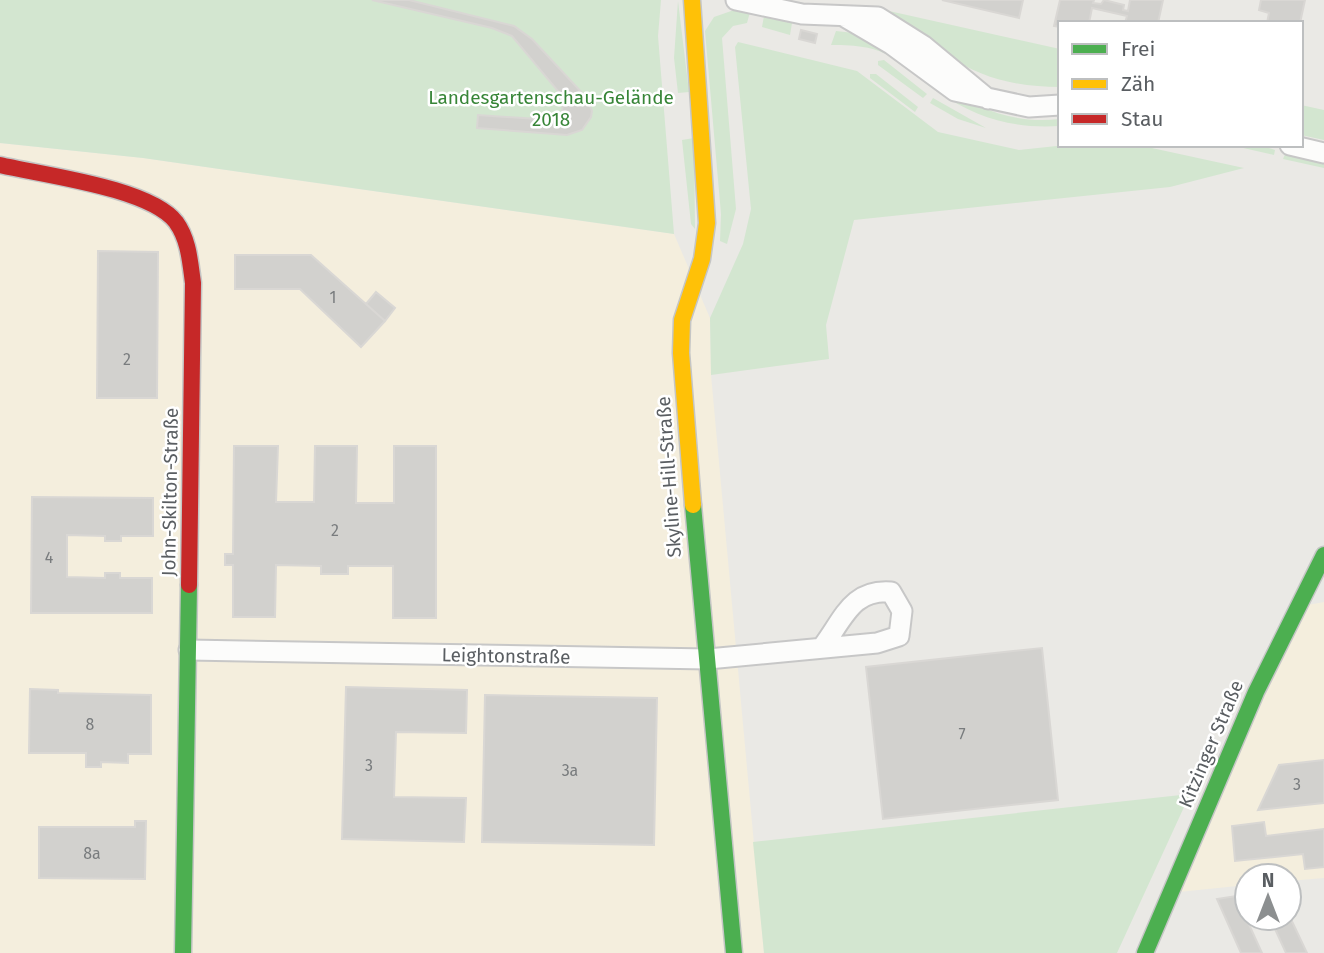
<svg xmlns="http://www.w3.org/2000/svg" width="1324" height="953" font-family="'Fira Sans',sans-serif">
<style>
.commercial{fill:#f4eedd}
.green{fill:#d3e6d0}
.building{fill:#d2d1ce;stroke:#d9d7d4;stroke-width:2}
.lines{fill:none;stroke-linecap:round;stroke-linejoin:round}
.street-casing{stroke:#c7c7c7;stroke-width:23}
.fast-casing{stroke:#c5c6c5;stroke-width:19}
.slow-casing{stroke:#c5c6c5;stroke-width:19}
.jam-casing{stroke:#c5c6c5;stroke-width:19}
.street{stroke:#fcfcfb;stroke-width:19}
.fast{stroke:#4caf50;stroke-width:16}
.slow{stroke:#ffc107;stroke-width:16}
.jam{stroke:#c62828;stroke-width:16}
.labels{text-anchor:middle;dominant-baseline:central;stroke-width:5;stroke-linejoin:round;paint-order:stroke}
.number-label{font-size:16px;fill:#797c7e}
.park-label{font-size:19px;fill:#378537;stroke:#fff}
.street-label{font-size:19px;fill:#5a5e62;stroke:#fff}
</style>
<rect width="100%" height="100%" fill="#eae9e5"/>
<path class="commercial" d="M0 143 143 158 674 234 710 318 711 375 764 953H0Z
M1324 602V878L1289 881V876H1247V885L1169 893 1297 607Z"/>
<path class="green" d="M0 0H661L658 36 674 234 143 158 0 143Z
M678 1 689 92 678 93 674 58Z
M737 9 750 12 747 23 733 26 722 38 736 209 727 244 720 241 721 214 705 31 714 17Z
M880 9 1060 49V87C1019 87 980 79 947 54 926 38 906 18 880 9Z
M764 16 792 23 790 35 762 27Z
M836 31 863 34 936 83 932 88C890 56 887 45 831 45Z
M738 42 857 71 938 132 1019 150 1066 145H1138L1244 168 1170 187 854 220 826 325 829 359 711 375 710 318 743 244 751 209 735 47Z
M884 60 927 94 923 98 878 65V61Z
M870 74H876L918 107 915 112 870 78Z
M943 86C981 110 1014 124 1060 119V126C1013 129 977 118 938 92Z
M933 98 986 128 958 119 930 103Z
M1301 105 1324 110V140L1301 135Z
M694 138 695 229 691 224 682 140Z
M1230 145H1260L1275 150 1274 155Z
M1286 152 1324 161V168L1283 159Z
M1190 794 1117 953H764L753 842Z"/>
<path class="building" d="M372 0H409L514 26 532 39 586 97 592 111 591 117 582 130 567 135 477 128 478 115 553 120 562 114 563 97 512 36 492 28Z
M942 0H1023L1019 18Z
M1060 0H1094L1093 3 1101 4 1104 0 1124 5 1123 10 1128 11 1130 0H1163L1158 23H1125L1127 16 1092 8 1089 23H1060V27L1054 26Z
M1261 0H1305L1300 23H1267L1269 13 1259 10Z
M801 30 817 34 815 43 799 39Z
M98 251 158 252 157 398H97Z
M235 255H311L385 321 361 347 300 289H235Z
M376 292 395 308 385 321 366 304Z
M234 446H278L276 502H314L315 446H357L356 503H394V446H436V618H393V566H348V574H321V566L276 565 275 617H233V565H225V554H233Z
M32 497 153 498V536H121V541H105V536L67 535V577L105 578V573H120V578H152V613H31Z
M1042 648 1058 800 883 819 866 667Z
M346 687 467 690 466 733 396 732 394 797 466 798 464 842 342 839Z
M30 689 58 690V693L151 695V754H128V763L101 762V767H86V753H29Z
M485 695 657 698 654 845 482 842Z
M1324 760V803L1258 810 1279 765Z
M135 821H146L145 879 39 878V827H135Z
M1264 822 1266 836 1324 829V867L1305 869 1303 854 1235 861 1232 826Z
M1236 896 1262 953H1241L1217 899Z
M1289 915 1307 953H1286L1270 918H1289Z"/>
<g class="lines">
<g class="street-casing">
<path id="street" d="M736 0 802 14 878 17 924 46 988 99
M845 17 891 44 955 91 1029 107 1060 105
M1290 145 1324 153
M189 650 708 659 877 643 899 636 902 611 891 592C852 589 844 618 823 646"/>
</g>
<g class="fast-casing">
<path id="fast" d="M693 505 734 953
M183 953 189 585
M1145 953 1256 692 1324 555"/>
</g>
<g class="slow-casing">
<path id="slow" d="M692 0 707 223 702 259 682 320 681 353 693 505"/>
</g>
<g class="jam-casing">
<path id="jam" d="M0 165C43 175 150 188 176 222 189 240 190 262 193 283L189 585"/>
</g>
<use href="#street" class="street"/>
<use href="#fast" class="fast"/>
<use href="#slow" class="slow"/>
<use href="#jam" class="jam"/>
</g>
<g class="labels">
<g class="number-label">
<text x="333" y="297">1</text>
<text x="127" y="359">2</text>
<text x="335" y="530">2</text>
<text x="49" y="557">4</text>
<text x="90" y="724">8</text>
<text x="962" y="734">7</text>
<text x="369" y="765">3</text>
<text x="570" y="770">3a</text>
<text x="1297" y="784">3</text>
<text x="92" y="853">8a</text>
</g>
<g class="park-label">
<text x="551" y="97">Landesgartenschau-Gelände<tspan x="551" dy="22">2018</tspan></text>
</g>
<g class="street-label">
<text transform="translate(669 477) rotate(-94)">Skyline-Hill-Straße</text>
<text transform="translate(170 492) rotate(-89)">John-Skilton-Straße</text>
<text transform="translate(506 656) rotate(1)">Leightonstraße</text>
<text transform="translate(1211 744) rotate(-67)">Kitzinger Straße</text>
</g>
</g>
<rect x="1058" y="21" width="245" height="126" fill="#ffffff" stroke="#bdbfc0" stroke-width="2"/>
<rect x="1072" y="44" width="35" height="10" fill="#4caf50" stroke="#bdbfc0" stroke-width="2"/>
<text x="1121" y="56" font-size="21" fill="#5a5e62">Frei</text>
<rect x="1072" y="79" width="35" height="10" fill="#ffc107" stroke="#bdbfc0" stroke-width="2"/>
<text x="1121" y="91" font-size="21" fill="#5a5e62">Zäh</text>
<rect x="1072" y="114" width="35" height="10" fill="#c62828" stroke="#bdbfc0" stroke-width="2"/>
<text x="1121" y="126" font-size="21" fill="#5a5e62">Stau</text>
<g transform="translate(1268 897)"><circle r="33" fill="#ffffff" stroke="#bdbfc0" stroke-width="2"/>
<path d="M0-5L12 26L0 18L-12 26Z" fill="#8c8f90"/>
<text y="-10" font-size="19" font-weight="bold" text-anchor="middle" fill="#5a5e62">N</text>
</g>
</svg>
